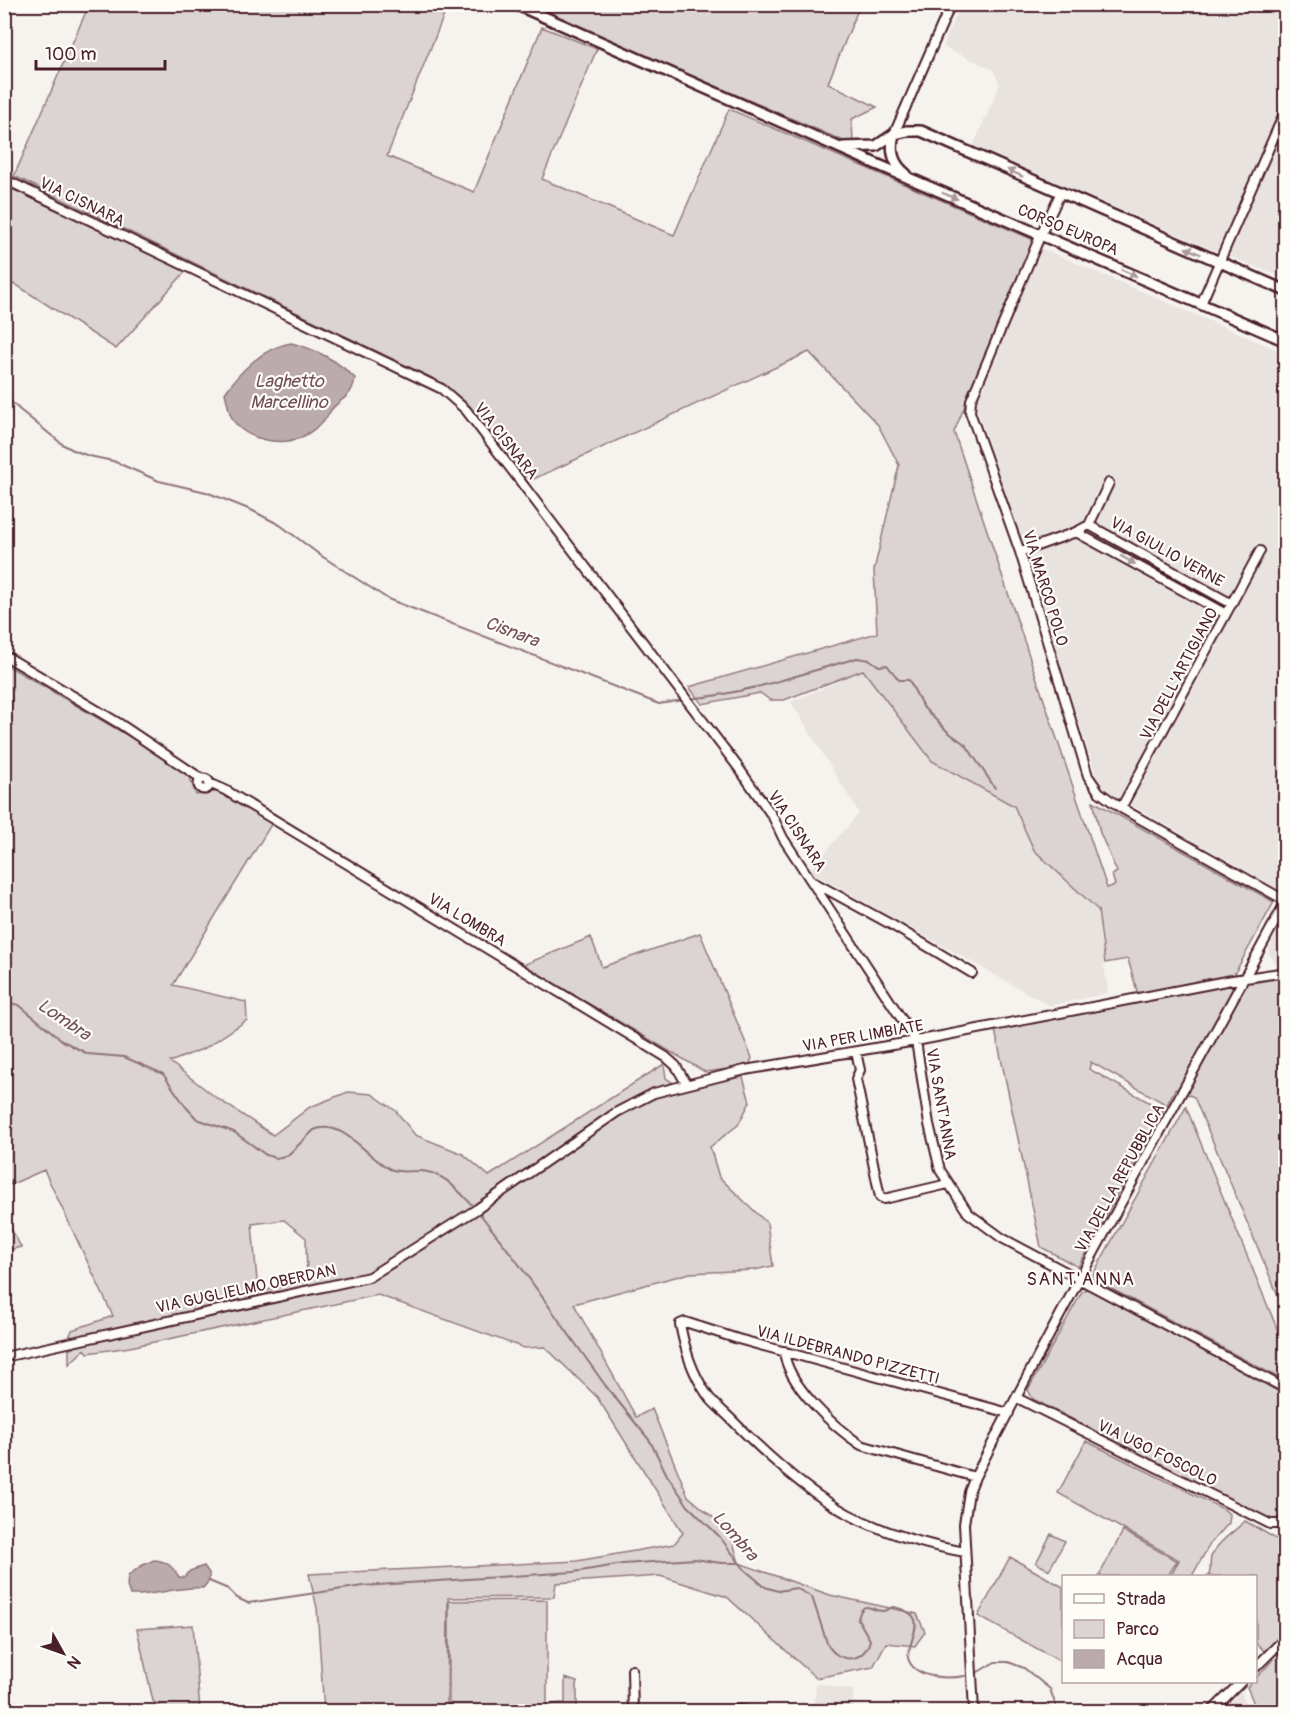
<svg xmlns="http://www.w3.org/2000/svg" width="1290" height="1716" font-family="Pangolin,sans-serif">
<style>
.built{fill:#e9e3e0}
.green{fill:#dcd4d2;stroke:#937a7e;stroke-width:1.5;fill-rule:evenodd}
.water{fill:#bbabac;stroke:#8e7378;stroke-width:1.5}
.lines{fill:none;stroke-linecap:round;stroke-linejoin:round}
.stream{stroke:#8e7378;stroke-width:2}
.minor-casing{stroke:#4a1f2b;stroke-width:12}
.tertiary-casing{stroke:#4a1f2b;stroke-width:14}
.minor{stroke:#fdfcf7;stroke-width:8}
.tertiary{stroke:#fdfcf7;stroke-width:9}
.oneway{fill:#ac999b}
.labels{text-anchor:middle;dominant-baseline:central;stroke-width:4.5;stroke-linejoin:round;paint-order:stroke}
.street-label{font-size:16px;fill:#4a1f2b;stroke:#fdfcf7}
.water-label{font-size:18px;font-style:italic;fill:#725058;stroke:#fdfcf7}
.neighbourhood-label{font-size:18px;letter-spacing:1.5px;fill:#4a1f2b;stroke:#fdfcf7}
</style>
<rect width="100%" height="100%" fill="#f6f3ef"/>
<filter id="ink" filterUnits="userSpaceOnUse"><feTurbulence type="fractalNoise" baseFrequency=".0167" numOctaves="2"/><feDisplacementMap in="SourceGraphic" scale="12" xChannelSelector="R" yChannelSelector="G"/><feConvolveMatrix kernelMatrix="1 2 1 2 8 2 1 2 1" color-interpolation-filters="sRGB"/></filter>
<g filter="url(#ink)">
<path class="built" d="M960 5H1285V278L1213 250 973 146 1000 84 992 69 943 47Z
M1041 248 1285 353V893L1100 787 976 405Z
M863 670 932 761 1014 806 1035 850 1097 910 1108 993 1050 1006 809 871 859 813 791 702Z
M1285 895V962L1276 964 1268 953Z
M816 1683 853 1690 854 1711H814Z
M1241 1692 1249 1711H1222Z"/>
<path class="green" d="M89 5H448L387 156 474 192 542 27 597 49 542 179 674 235 729 109 1034 240 954 432 1107 888 1115 885 1112 875 1117 872 1100 833 1093 801 1274 902 1235 973 1252 983 1285 977V1312L1194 1097 1175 1089 1167 1105 1091 1062 1089 1069 1163 1110 1078 1267 1041 1247 995 1030 1139 998 1128 959 1105 963 1098 910 1034 850 1014 806 932 761 863 670 784 700H770L760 693 702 704 689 687 877 633 874 570 899 465 878 425 809 352 527 482 469 405 440 382 14 176Z
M527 5H860L828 83 877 107 852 119 853 145Z
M4 185 186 271 116 349 15 284 5 286Z
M5 664 187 770 196 795 221 791 272 823 173 985 246 1002 247 1020 205 1048 170 1062 218 1099 273 1135 310 1107 348 1092 372 1094 396 1111 415 1135 463 1154 489 1176 664 1064 666 1078 681 1088 743 1077 750 1102 738 1125 710 1147 719 1177 767 1223 773 1266 754 1270 690 1273 574 1304 636 1417 652 1409 688 1496 730 1532 739 1563 830 1595 917 1614 925 1632 915 1646 886 1643 873 1667 816 1678 727 1597 660 1576 556 1583 554 1597 448 1598 447 1711H324L317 1608 309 1574 577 1561 674 1544 683 1533 597 1397 545 1347 524 1348 378 1295 130 1347 88 1353 85 1349 69 1364V1338L72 1330 113 1316 44 1170 5 1187ZM284 1220 306 1238 307 1281 258 1292 252 1224Z
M700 933 752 1058 749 1066 705 1072 523 965 591 937 602 967Z
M1186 1107 1285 1348V1381L1091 1278Z
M5 1217 21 1247 5 1251Z
M1089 1289 1285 1395V1514L1278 1521 1270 1520 1033 1399 1028 1390 1083 1290Z
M1086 1441 1225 1510 1230 1515 1229 1523 1210 1544 1192 1576H1171L1179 1560 1058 1493Z
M1245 1521 1285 1544V1711H1257L1247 1687 1252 1682H1256V1678L1273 1660 1256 1643V1576H1208C1212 1571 1209 1565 1211 1557 1216 1543 1235 1531 1245 1521Z
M1123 1531 1177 1561 1168 1576H1099Z
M1051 1534 1065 1541 1049 1570 1036 1563Z
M1010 1557 1063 1587V1663L978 1616Z
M547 1600V1711H449V1601Z
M193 1625 200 1711H165L153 1701 137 1629Z
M565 1678 577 1682V1711H551V1704L565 1703Z"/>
<path class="water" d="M291 343C314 348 338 361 355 378 352 398 342 397 331 410 329 413 328 416 326 418 321 424 311 432 304 436 282 448 242 440 231 416 228 409 227 400 225 393 240 371 264 347 291 343Z
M154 1560C167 1561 172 1566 179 1577H184L190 1571 204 1566 209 1573V1581L203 1588C178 1586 155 1596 130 1595L127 1586 128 1576 141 1566Z"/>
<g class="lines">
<path class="stream" d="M4 395 20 410 62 444 73 450 89 456 113 461 159 481 206 492 251 510 280 525 320 555 388 599 659 704 683 700
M688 699C746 694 801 674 857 658L870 660 879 666 887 665 899 680H909L923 707 948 732 966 745 995 788
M4 1002 19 1005 63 1041 82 1051 88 1054 124 1057 163 1074 186 1107 197 1119 234 1132 266 1155 277 1158 288 1155 314 1130C343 1118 366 1157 390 1169 399 1173 407 1171 417 1171 441 1170 456 1188 471 1204
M480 1214 518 1263 605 1385 650 1441 667 1475 688 1506 719 1536 745 1570 765 1587 778 1591 796 1588 812 1597 827 1643C836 1663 864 1665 870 1640L858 1619C863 1597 872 1612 883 1611 886 1611 892 1607 893 1607 932 1615 909 1635 908 1658 914 1679 947 1679 965 1676
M209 1581 228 1589 237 1598 248 1603 363 1586 574 1572 623 1564 695 1559 721 1563H738
M978 1672 995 1662H1008L1024 1668 1050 1689 1058 1712"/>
<g class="minor-casing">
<path id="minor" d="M894 134 951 4
M4 179 442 389 466 410 738 767 773 817 783 838 916 1041 929 1124 940 1170 968 1213 1002 1238 1286 1389
M1060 194 1041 234 971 400 970 412 1020 552 1088 776 1099 792 1121 808 1286 901
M1201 304 1286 109
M1089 525 1232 604
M1076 532 1226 614
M1020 552 1076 532 1089 525 1109 483
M4 655 120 724 202 779
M198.5 784a5.5 5.5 0 1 1 11 0a5.5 5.5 0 1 1-11 0Z
M209 783 225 790 666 1057 676 1066 686 1083
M1121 808 1260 551
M815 883 892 925 972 973
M856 1052 860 1070 856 1079 880 1197 884 1199 948 1184
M784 1351C787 1385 834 1427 861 1445L975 1477
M4 1357 369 1277 477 1209 617 1112 654 1093 745 1070 916 1041 1226 981 1286 972
M1017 1398 1270 1524H1279L1286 1519
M965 1552C930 1546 893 1535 860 1520 814 1499 766 1455 731 1419 723 1411 714 1404 708 1396 692 1373 685 1350 680 1324L685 1322 738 1339 1009 1413
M1256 1667 1286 1637
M632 1670 633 1712
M678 1711 742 1710 752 1712
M974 1712 964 1524 969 1492 975 1477C1074 1283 1183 1093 1286 901
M1211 1712 1241 1682"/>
</g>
<g class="tertiary-casing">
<path id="tertiary" d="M515 4 874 163 1286 341
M894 134C890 150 892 163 906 174
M843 147 876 146 894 134 907 131H921L1286 291"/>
</g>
<use href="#minor" class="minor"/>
<use href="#tertiary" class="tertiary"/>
</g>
<defs><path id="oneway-solid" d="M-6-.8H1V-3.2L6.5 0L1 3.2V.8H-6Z" transform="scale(1.5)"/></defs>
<g class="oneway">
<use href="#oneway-solid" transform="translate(1015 173) rotate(-155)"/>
<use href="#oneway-solid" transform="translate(950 196) rotate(23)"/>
<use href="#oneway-solid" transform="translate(1193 251) rotate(-157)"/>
<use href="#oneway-solid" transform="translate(1129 273) rotate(24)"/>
<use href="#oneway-solid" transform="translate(1128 560) rotate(29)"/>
</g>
</g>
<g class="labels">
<g class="street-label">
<text transform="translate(82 202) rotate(26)">VIA CISNARA</text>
<text transform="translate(1068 230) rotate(23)">CORSO EUROPA</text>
<text transform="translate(506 441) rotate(52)">VIA CISNARA</text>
<text transform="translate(1167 552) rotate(29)">VIA GIULIO VERNE</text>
<text transform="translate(1045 588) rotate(73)">VIA MARCO POLO</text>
<text transform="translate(1179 674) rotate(-62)">VIA DELL'ARTIGIANO</text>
<text transform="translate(797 831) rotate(57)">VIA CISNARA</text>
<text transform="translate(467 920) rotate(31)">VIA LOMBRA</text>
<text transform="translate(863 1036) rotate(-10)">VIA PER LIMBIATE</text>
<text transform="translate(941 1104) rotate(80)">VIA SANT'ANNA</text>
<text transform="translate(1120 1178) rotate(-61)">VIA DELLA REPUBBLICA</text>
<text transform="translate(246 1289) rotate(-12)">VIA GUGLIELMO OBERDAN</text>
<text transform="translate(848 1355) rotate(15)">VIA ILDEBRANDO PIZZETTI</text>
<text transform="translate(1157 1453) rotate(26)">VIA UGO FOSCOLO</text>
</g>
<g class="water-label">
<text x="289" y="381">Laghetto<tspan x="289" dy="21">Marcellino</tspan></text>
<text transform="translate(512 632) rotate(21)">Cisnara</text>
<text transform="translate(64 1020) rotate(34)">Lombra</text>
<text transform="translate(735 1536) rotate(49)">Lombra</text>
</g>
<g class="neighbourhood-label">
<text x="1081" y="1279">SANT'ANNA</text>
</g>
</g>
<rect width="1290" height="1716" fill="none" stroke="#fdfcf7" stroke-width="24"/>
<rect x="12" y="12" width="1266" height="1692" fill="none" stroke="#4a1f2b" stroke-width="2" filter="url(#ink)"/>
<rect x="1062" y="1575" width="195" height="108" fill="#fdfcf7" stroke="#b5a4a5" stroke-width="1.5"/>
<rect x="1074" y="1594" width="30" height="9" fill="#fdfcf7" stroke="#b5a4a5" stroke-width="1.5"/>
<text x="1116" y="1605" font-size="18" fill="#4a1f2b">Strada</text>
<rect x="1074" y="1620" width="30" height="18" fill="#dcd4d2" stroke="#b5a4a5" stroke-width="1.5"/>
<text x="1116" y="1635" font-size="18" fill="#4a1f2b">Parco</text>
<rect x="1074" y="1650" width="30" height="18" fill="#bbabac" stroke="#b5a4a5" stroke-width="1.5"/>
<text x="1116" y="1665" font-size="18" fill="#4a1f2b">Acqua</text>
<g transform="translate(63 1653) rotate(130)" stroke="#fdfcf7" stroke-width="4.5" paint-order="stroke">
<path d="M0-4.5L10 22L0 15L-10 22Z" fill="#4a1f2b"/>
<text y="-9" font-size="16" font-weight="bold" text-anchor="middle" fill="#4a1f2b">N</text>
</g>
<path d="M36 60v9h129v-9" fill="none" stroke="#4a1f2b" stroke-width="3"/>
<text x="45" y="60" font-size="18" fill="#4a1f2b" stroke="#fdfcf7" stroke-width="4.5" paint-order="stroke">100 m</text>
</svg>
